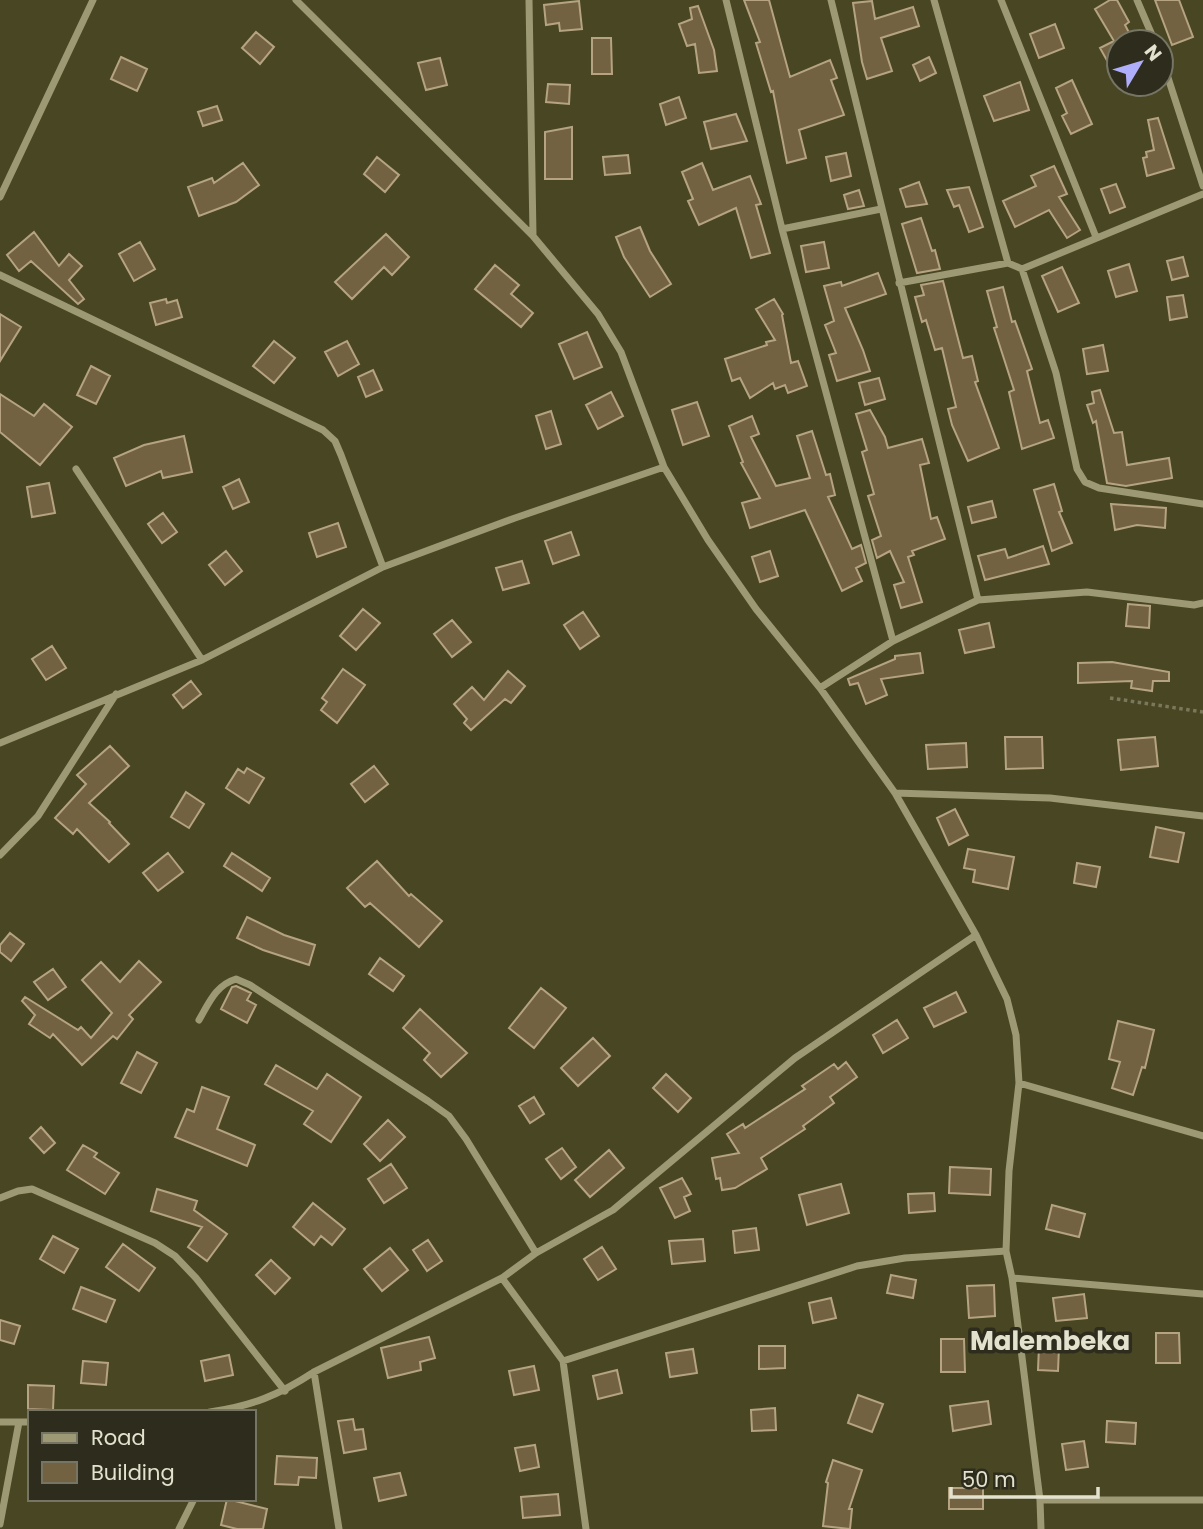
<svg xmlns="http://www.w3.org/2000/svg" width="1203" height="1529" font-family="Poppins,sans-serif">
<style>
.building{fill:#726241;stroke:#b5a381;stroke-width:2}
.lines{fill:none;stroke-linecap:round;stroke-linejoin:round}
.path{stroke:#7a785a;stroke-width:3.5;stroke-dasharray:3.5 3.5;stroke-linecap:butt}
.minor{stroke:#9c9974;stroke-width:7}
.labels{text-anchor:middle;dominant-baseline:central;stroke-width:7;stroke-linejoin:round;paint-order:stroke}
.district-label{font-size:26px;font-weight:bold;fill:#e3e2ce;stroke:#2d2c1d}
</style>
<rect width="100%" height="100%" fill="#494624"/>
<path class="building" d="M744 0H769L790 77 830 60 837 78 831 80 844 115 799 130 806 158 787 163 773 91 771 92 756 43 760 42Z
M1110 0H1117L1129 22 1125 25 1134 42H1119V82L1100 48 1114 41 1095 9Z
M1155 0H1179L1193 37 1172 45Z
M579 1 582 29 560 31 559 23 546 25 544 5Z
M872 1 875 19 913 7 919 26 881 38 892 71 867 79 862 62 853 3Z
M698 6 714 50 717 71 699 73 695 44 687 46 679 24 692 19 690 8Z
M1055 24 1064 48 1039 58 1030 34Z
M256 32 274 47 260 64 242 48Z
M592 38H611L612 74H592Z
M121 57 147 69 137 91 111 79Z
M929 57 936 73 920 81 913 65Z
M440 58 447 85 426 90 418 63Z
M1072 80 1092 124 1071 134 1062 116 1067 113 1056 88Z
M1020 82 1029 110 994 121 984 96Z
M548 84 570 85 569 104 546 102Z
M679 97 686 118 666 125 660 104Z
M217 106 222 120 203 126 198 112Z
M736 114 747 141 711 149 704 122Z
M1158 118 1174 168 1147 176 1143 158 1147 157 1146 152 1154 150 1148 120Z
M572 127V179H545V132Z
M846 153 851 176 831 181 826 157Z
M628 155 630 173 605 175 603 157Z
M377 157 399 175 385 192 364 174Z
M243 163 259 185 236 202 199 216 188 187 212 178 214 183Z
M702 163 713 190 750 176 761 204 756 205 770 253 751 258 736 208 699 225 688 201 693 199 682 172Z
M1054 166 1067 194 1059 197 1080 230 1067 238 1049 210 1015 227 1003 201 1036 186 1031 176Z
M919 182 927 204 906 207 900 189Z
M1116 184 1125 207 1110 213 1101 189Z
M969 187 983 227 969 232 959 205 954 207 947 190Z
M859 190 864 206 848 209 844 195Z
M921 218 932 251 935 250 940 269 917 273 902 224Z
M640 227 650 251 671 284 650 297 624 257 616 237Z
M34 232 59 266 69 254 82 266 69 280 84 299 78 304 31 261 19 271 7 255Z
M386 234 409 257 392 275 384 267 352 299 335 282Z
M140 242 155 269 134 281 119 254Z
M824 242 829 268 806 272 801 246Z
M1183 257 1188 276 1172 280 1167 261Z
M1129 264 1137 291 1116 297 1108 271Z
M495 265 519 285 511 294 533 313 521 327 475 289Z
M1062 267 1079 303 1058 312 1042 276Z
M878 273 886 294 845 308 863 350 870 371 837 381 829 355 836 353 825 325 834 321 824 286 841 282 842 286Z
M943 281 963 358 972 356 978 381 975 382 999 448 968 461 952 425 948 409 956 407 942 348 935 350 926 320 922 322 915 297 924 295 921 285Z
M1003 287 1012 322 1015 321 1032 369 1027 371 1040 423 1048 420 1054 438 1022 449 1009 392 1014 390 994 328 997 327 987 291Z
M1183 295 1187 317 1170 320 1167 297Z
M166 299 167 303 177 300 182 317 156 325 150 303Z
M774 299 783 314 782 315 791 363 798 361 807 386 788 393 785 385 775 389 773 383 750 398 740 378 732 381 725 359 767 345 766 342 775 340 756 309Z
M0 314 21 327 0 361Z
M587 332 602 367 574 379 559 344Z
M274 341 295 358 274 383 253 366Z
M347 341 359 364 338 376 325 352Z
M1103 345 1108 371 1087 374 1083 349Z
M91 366 110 376 96 404 77 395Z
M373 370 382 390 366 397 358 377Z
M879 378 885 399 865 405 859 383Z
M1100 390 1114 433 1122 432 1127 465 1169 458 1172 478 1126 486 1107 483 1096 421 1093 423 1087 405 1094 403 1092 392Z
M611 392 623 416 598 429 586 405Z
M0 394 34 416 44 404 72 427 40 465 0 432Z
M697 402 709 436 683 445 672 410Z
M870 410 885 437 888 448 922 439 929 463 920 465 931 519 937 517 945 539 912 551 914 555 908 557 922 602 901 608 894 585 904 582 890 551 877 558 872 540 881 536 868 496 874 494 862 452 867 450 856 414Z
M551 411 561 444 546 449 536 416Z
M752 416 759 434 751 437 776 486 810 478 797 436 812 431 826 475 830 474 835 495 828 497 852 549 861 545 866 563 856 568 862 581 842 591 805 510 750 528 742 503 760 498 741 463 743 462 729 426Z
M184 436 192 472 163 478 161 471 126 486 114 458 144 445Z
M239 479 249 502 233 509 223 487Z
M49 483 55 513 32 517 27 487Z
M1054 484 1062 511 1059 512 1072 543 1052 551 1034 490Z
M992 501 996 517 972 523 968 507Z
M1111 504 1166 508 1165 528 1137 525 1115 530Z
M163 513 177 532 162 543 148 524Z
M338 523 346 547 317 557 309 533Z
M571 532 579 555 553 564 545 541Z
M1043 546 1049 564 985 580 978 556 1005 549 1008 558Z
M226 551 242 571 225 585 209 565Z
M770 551 778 576 760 582 752 557Z
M522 561 529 583 503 590 496 568Z
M1128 604 1150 606 1149 628 1126 626Z
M363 609 380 623 356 650 340 636Z
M583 612 599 636 580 649 564 625Z
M452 620 471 642 452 657 434 634Z
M989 623 994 647 965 653 959 630Z
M52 646 66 668 46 680 32 659Z
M920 653 923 673 881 679 887 695 866 704 858 683 850 685 848 679 895 659V656Z
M1112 662 1169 672V681H1153L1152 691 1131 688 1132 681 1078 683V663Z
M343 669 365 685 337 723 321 710 327 702 322 698Z
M508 671 525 686 511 703 505 699 471 730 464 723 467 719 454 704 472 687 484 700Z
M191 681 201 694 183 708 173 695Z
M1005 737H1042L1043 768 1006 769Z
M1155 737 1158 766 1121 770 1118 740Z
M966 743 967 767 928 769 926 745Z
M110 746 129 766 89 803 110 822 109 823 129 844 109 862 77 829 73 834 55 818 86 784 77 775Z
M374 766 388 784 365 802 351 784Z
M247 768 264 778 249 803 226 788 238 769 244 773Z
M186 792 204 804 189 828 171 817Z
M955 809 968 835 949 845 937 818Z
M1156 827 1184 833 1178 862 1150 857Z
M968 849 1014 857 1008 889 973 882 975 870 964 868Z
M168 853 183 872 158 891 143 873Z
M232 853 270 878 262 891 224 866Z
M377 861 409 896 411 894 442 921 419 947 370 903 365 907 347 888Z
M1077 863 1100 867 1096 887 1074 883Z
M247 917 284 935 315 945 309 965 263 950 237 938Z
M10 933 24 944 11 961 0 952V945Z
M380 958 404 976 393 991 369 974Z
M139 961 161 982 129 1015 133 1019 117 1039 113 1036 82 1065 53 1034 50 1038 29 1024 35 1015 22 1001 25 997 78 1030 81 1027 91 1038 112 1013 82 980 101 962 120 982Z
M53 969 66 987 48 1000 34 982Z
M236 986 251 993 247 1000 256 1005 247 1023 221 1009 232 987Z
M541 988 566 1008 534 1048 509 1028Z
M956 992 966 1012 934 1027 924 1008Z
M420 1009 467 1053 441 1077 424 1060 430 1053 403 1028Z
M897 1020 908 1038 883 1053 873 1035Z
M1118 1021 1154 1030 1145 1068 1142 1067 1133 1095 1112 1088 1120 1062 1109 1059Z
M593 1038 610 1056 578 1086 561 1068Z
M137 1052 157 1063 141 1093 121 1083Z
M846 1062 857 1077 830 1097 834 1103 803 1126 805 1129 761 1158 767 1169 735 1188 722 1190 720 1178 716 1179 712 1158 739 1153 727 1134 743 1124 745 1128 805 1089 802 1086 834 1064 838 1069Z
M276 1065 317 1089 327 1074 361 1097 331 1142 304 1124 313 1111 265 1084Z
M666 1074 691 1098 678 1112 653 1088Z
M202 1087 229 1097 217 1129 255 1145 247 1166 175 1137 187 1109 194 1112Z
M534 1097 544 1114 530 1123 519 1106Z
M388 1120 405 1137 380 1161 364 1144Z
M41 1127 55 1143 44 1153 30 1138Z
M83 1145 97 1153 94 1157 119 1173 105 1194 67 1170Z
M562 1148 576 1167 561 1179 546 1159Z
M609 1150 624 1168 590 1197 575 1180Z
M391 1164 407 1188 384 1203 368 1179Z
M950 1167 991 1169 990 1195 949 1193Z
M682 1178 691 1194 684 1197 690 1211 675 1218 660 1188Z
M841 1184 849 1213 807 1225 799 1195Z
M157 1189 197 1201 194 1210 227 1234 207 1261 188 1247 202 1227 151 1211Z
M934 1193 935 1211 909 1213 908 1194Z
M313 1203 345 1229 332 1245 321 1236 314 1245 293 1227Z
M1052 1205 1085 1214 1079 1237 1046 1229Z
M756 1228 759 1250 735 1253 733 1231Z
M53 1236 78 1249 64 1273 40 1259Z
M703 1239 705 1261 672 1264 669 1241Z
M428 1240 442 1261 427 1271 413 1250Z
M123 1244 155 1268 139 1291 106 1267Z
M602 1247 616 1269 598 1280 584 1259Z
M390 1248 408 1270 382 1291 364 1269Z
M271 1260 290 1278 275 1294 256 1275Z
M891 1275 916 1280 913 1298 887 1293Z
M994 1285 995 1316 969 1318 967 1286Z
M81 1287 115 1300 106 1322 73 1309Z
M1084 1294 1087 1318 1056 1321 1053 1298Z
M831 1298 836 1318 813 1323 809 1303Z
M0 1320 20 1326 14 1344 0 1340Z
M1156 1333H1179L1180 1363H1156Z
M429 1337 435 1358 420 1362 421 1370 388 1378 381 1348Z
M941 1339H964L965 1372H941Z
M759 1346H785V1368L759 1369Z
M1039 1346 1059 1347 1058 1371 1038 1370Z
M693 1349 697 1373 670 1377 666 1353Z
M229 1355 233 1375 205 1381 201 1361Z
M83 1361 108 1363 106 1385 81 1383Z
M534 1366 539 1390 514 1395 509 1371Z
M617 1370 622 1393 598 1399 593 1376Z
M28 1385 54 1386 53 1410 28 1409Z
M858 1395 883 1404 872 1432 848 1423Z
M988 1401 991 1424 953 1431 950 1406Z
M775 1408 776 1430 752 1431 751 1410Z
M353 1419 355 1430 363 1429 366 1449 344 1453 338 1421Z
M1107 1421 1136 1423 1135 1444 1106 1442Z
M1084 1441 1088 1467 1066 1470 1062 1444Z
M535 1445 539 1467 520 1471 515 1448Z
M277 1456 317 1458 316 1478 299 1477 298 1485 275 1484Z
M833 1460 862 1470 849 1509H852L850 1529 823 1526 828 1483 826 1482Z
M400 1473 406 1495 379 1501 374 1478Z
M949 1488H983V1509H949Z
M558 1494 560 1515 523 1518 521 1497Z
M227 1499 267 1509 263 1529H237L221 1525Z"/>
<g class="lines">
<path class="path" d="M1110 698 1203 712"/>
<path class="minor" d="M296 0 533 236 598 314 621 352 664 467 708 540 756 609 820 688 895 793 976 935 1007 999 1016 1035 1019 1083 1009 1171 1006 1251 1012 1278 1040 1500 1041 1529
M529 0 533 235
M726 0 782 229 893 641
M831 0 978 600
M934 0 1008 263
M1001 0 1096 237
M1137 0 1155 42
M1161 56 1203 186
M0 197 93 0
M782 229 881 209
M1022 269 1056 373 1077 469 1085 482 1099 488 1203 504
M0 275 323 430 335 441 341 455 383 567
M899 283 1008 263 1022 269 1203 194
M76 469 202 660
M820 688 893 641 978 600 1087 592 1194 605 1203 603
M0 743 202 660 383 567 515 518 664 467
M895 793 1050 798 1203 816
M0 855 38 816 116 694
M199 1020C209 1003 216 985 236 979L250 985 428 1101 449 1116 466 1139 536 1253
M1019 1083 1203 1136
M0 1198 18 1191 32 1189 155 1243 175 1256 196 1278 285 1391
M502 1278 563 1361 586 1529
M1012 1278 1203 1294
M563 1361 857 1266 905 1258 1006 1251
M314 1372 339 1529
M210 1412C252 1406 279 1395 314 1372L502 1278 536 1253 613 1210 795 1058 976 935
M0 1422H30
M1040 1500H1203
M0 1524 19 1422
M179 1529 194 1499"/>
</g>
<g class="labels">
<g class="district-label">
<text x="1050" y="1341">Malembeka</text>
</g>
</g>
<rect x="28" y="1410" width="228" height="91" fill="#2d2c1d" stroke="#767564" stroke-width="2"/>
<rect x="42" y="1433" width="35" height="10" fill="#9c9974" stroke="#767564" stroke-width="2"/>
<text x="91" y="1445" font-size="21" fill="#e3e2ce">Road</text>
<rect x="42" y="1462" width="35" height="21" fill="#726241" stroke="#767564" stroke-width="2"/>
<text x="91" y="1480" font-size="21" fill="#e3e2ce">Building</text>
<g transform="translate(1140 63) rotate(52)"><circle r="33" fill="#2d2c1d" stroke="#767564" stroke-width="2"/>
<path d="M0-5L12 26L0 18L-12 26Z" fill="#afaefa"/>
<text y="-10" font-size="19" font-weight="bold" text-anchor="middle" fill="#e3e2ce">N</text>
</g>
<path d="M951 1487v10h147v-10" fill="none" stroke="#e3e2ce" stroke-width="3.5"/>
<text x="962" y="1487" font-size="21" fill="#e3e2ce" stroke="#2d2c1d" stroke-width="5" paint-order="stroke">50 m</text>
</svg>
